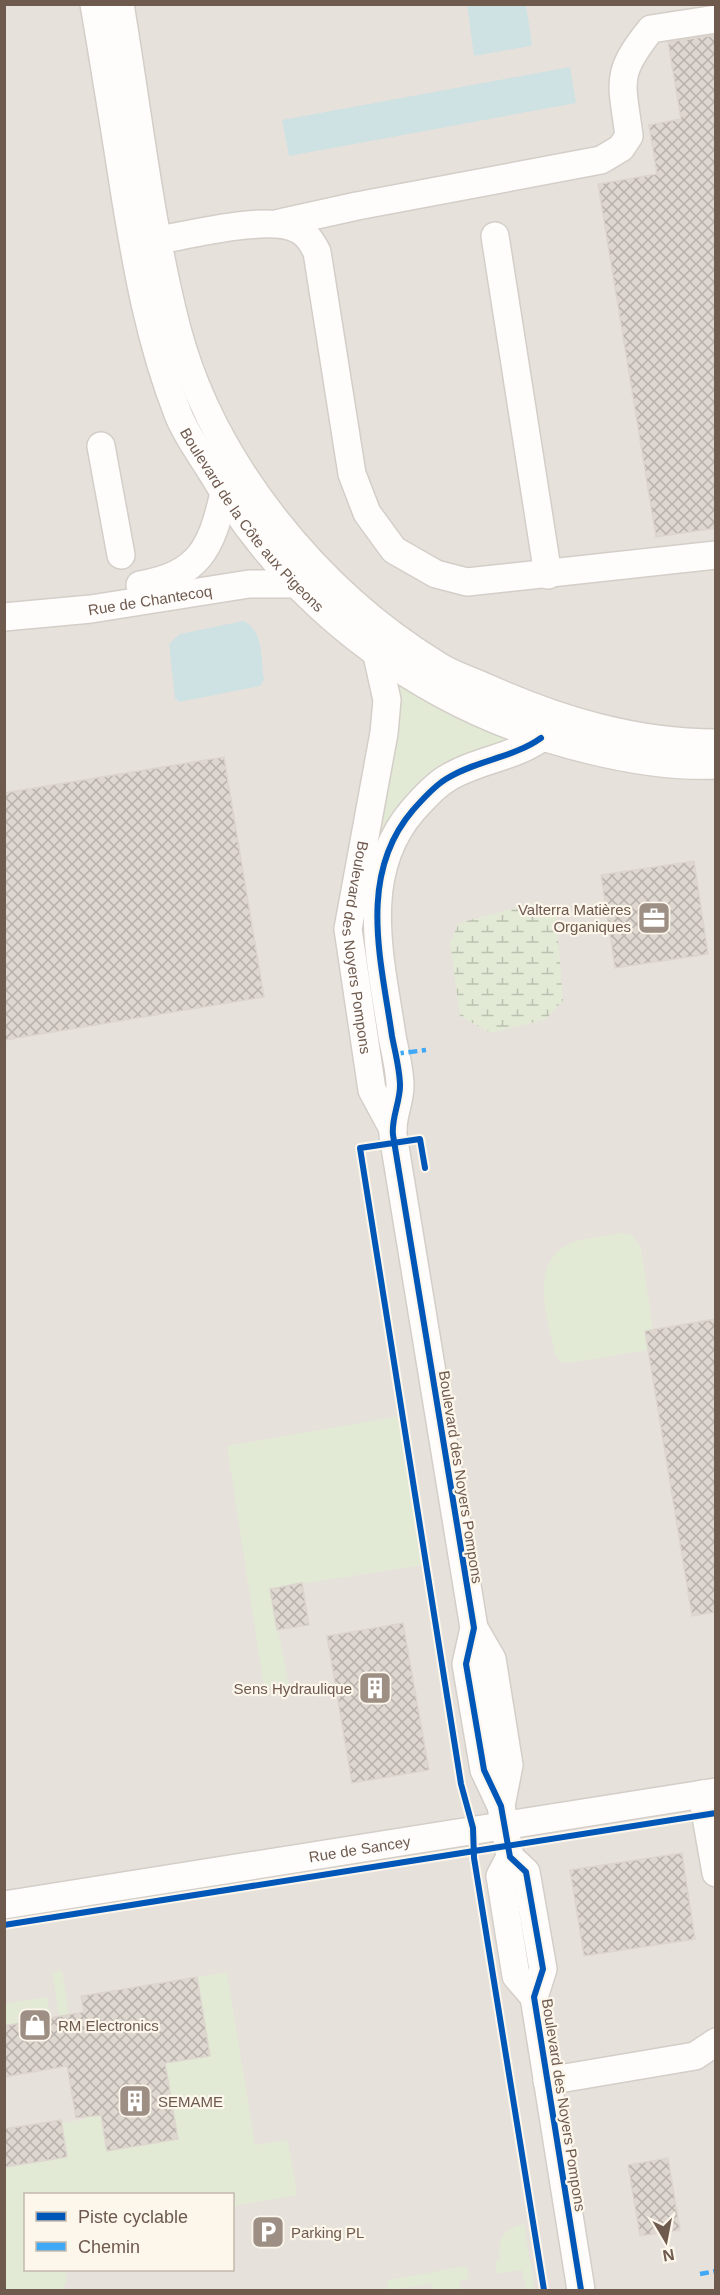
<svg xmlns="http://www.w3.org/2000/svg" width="720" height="2295" font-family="Arial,sans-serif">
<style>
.industrial{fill:#e7e1db;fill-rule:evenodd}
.grass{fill:#e2ead6}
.wetland{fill:url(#wetland-marsh)}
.water{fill:#cee1e3}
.building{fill:url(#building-cross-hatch);stroke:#ddd5cd;stroke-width:1.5}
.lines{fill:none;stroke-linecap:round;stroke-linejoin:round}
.minor-casing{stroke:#d4cec8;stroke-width:30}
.minor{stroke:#fefdfc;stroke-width:27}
.quiet{stroke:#3fa9f5;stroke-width:4.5;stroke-dasharray:9 4.5;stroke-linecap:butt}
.cycleway-casing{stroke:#fcf6eb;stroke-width:10}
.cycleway{stroke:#0057b8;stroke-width:6}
.labels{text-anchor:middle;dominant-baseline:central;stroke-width:4.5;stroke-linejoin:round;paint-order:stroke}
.street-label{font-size:15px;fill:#6f5a4e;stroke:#fcf6eb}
.poi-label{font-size:15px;fill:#6f5a4e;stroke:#fcf6eb;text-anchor:start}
</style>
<defs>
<pattern id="wetland-marsh" width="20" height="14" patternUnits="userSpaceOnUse" patternTransform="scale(1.5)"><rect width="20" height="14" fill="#e2ead6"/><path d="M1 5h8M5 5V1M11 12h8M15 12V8" fill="none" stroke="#bbc1b0"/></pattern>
<pattern id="building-cross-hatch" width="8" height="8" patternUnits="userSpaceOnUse" patternTransform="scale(1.5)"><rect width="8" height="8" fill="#ded7d0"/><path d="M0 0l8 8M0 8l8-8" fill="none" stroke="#b8b1ab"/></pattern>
</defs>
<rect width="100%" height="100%" fill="#f5f1ea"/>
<path class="industrial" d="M5 5H715V2290H5ZM26 2194H232V2270H26Z"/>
<path class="grass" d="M397 679 514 739 478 752 381 850 391 1073 379 1085 357 934 399 701Z
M623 1233 632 1235 641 1248 653 1330 645 1331 648 1350 568 1363 560 1361 555 1355C549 1321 527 1264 569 1244 585 1237 606 1236 623 1233Z
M399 1416 422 1565 270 1589 289 1684 264 1688 227 1446Z
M62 1971 72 2033 88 2031 108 2151 178 2139 165 2063 210 2056 197 1977 227 1972 255 2145 288 2140 297 2195 233 2206 232 2194H26V2270H65L67 2278 63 2290H5V2167L67 2157 62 2123 85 2119 78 2071 68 2072 52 1972Z
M47 1997 51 2018 5 2026V2004Z
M524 2224 535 2290H526L522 2270 497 2274 495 2261 500 2260C497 2238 503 2229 524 2224Z
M467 2266 469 2279 460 2280 461 2290H433L431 2284 389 2290 387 2280Z"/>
<path class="wetland" d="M534 903 556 913 563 1000 546 1019 491 1033 460 1016 450 943 459 923Z"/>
<path class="water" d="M467 4 526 5 532 44 530 46 474 56Z
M570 67 576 103 289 156 282 120Z
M243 621C264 629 261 661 264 680L260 686 179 702 175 698 169 644 180 634Z"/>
<path class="building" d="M716 35V528L656 537 598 184 657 174 649 125 681 119 668 42Z
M224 757 264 997 4 1040V793Z
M694 861 708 954 615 968 601 875Z
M716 1319V1612L692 1616 645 1331Z
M302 1583 309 1625 277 1630 270 1589Z
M403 1623 429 1770 352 1783 327 1636Z
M682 1853 695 1939 584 1956 570 1870Z
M197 1977 210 2056 165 2063 178 2139 107 2151 101 2115 76 2118 67 2066 4 2077V2026L84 2012 81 1996Z
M61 2120 67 2157 4 2167V2129Z
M668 2158 680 2230 640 2236 628 2165Z"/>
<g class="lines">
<g class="minor-casing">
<g id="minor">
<path id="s1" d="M94 4C105 68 115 131 125 195 137 269 150 343 178 414 186 435 202 456 214 476 297 615 433 713 590 750 631 760 673 767 716 765"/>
<path d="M120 4C138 111 150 225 177 329 213 465 318 592 437 665 452 675 470 680 485 687 559 720 634 743 716 743"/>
<path d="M280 223 357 206 601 160 621 148 629 136C622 81 614 75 651 29L716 19"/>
<path d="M495 236 548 575"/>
<path d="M160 240C192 234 272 214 299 230 307 234 313 244 317 252L352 474 367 513 394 550 436 574 467 582 716 555"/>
<path d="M101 446 121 555"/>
<path d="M140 585C200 574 211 549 224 493"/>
<path id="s2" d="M4 617 91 609 249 584H295"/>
<path id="s3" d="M377 655 387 700 384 733 348 929 372 1090 393 1129"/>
<path d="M541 738C513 758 476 760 446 779 433 787 423 799 413 810 357 875 381 960 392 1036 395 1052 400 1070 400 1086 400 1102 391 1119 393 1135L474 1628 466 1664 484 1770 501 1806 510 1857 526 1872 543 1969 534 1997 581 2290"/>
<path d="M474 1628 492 1659 509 1765 501 1806"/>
<path d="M702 1794 716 1873"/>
<path d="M510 1857 500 1876 516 1976 534 1997"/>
<path id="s4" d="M4 1905 716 1792"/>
<path d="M547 2081 695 2056 716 2042"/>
</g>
</g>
<use href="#minor" class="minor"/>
<path class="quiet" d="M395 1054 426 1050
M700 2274 716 2271"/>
<g class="cycleway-casing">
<path id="cycleway" d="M541 738C513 758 476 760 446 779 433 787 423 799 413 810 357 875 381 960 392 1036 395 1052 400 1070 400 1086 400 1102 391 1119 393 1135L474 1628 466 1664 484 1770 501 1806 510 1857 526 1872 543 1969 534 1997 581 2290
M425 1168 420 1139 360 1148 461 1784 473 1828 474 1858 544 2290
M4 1925 716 1813"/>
</g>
<use href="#cycleway" class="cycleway"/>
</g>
<defs>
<g id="office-square" transform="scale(1.725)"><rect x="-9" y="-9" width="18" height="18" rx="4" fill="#9e8f85" stroke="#fcf6eb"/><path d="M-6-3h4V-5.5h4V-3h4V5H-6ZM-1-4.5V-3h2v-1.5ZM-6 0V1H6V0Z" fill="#fff"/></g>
<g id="building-square" transform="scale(1.725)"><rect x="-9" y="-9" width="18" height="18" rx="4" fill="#9e8f85" stroke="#fcf6eb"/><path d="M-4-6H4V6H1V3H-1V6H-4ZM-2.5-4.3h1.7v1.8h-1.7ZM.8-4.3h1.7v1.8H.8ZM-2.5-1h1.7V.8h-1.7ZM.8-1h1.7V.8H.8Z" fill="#fff"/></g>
<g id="shop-square" transform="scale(1.725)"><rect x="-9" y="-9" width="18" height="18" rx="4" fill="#9e8f85" stroke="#fcf6eb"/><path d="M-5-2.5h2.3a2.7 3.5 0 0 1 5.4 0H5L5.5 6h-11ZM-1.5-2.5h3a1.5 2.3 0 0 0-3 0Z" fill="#fff"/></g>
<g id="parking-square" transform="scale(1.725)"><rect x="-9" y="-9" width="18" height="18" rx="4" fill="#9e8f85" stroke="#fcf6eb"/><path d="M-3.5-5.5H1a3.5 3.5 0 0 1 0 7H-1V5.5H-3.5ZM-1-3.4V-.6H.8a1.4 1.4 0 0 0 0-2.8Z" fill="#fff"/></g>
</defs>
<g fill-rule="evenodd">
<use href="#office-square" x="654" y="918"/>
<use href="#building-square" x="375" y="1688"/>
<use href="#shop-square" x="35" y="2025"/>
<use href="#building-square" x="135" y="2101"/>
<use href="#parking-square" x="268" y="2232"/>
</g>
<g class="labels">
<g class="street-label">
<text stroke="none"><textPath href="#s1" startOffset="549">Boulevard de la Côte aux Pigeons</textPath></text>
<text stroke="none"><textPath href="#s2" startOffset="147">Rue de Chantecoq</textPath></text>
<text stroke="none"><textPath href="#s3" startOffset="297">Boulevard des Noyers Pompons</textPath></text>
<text transform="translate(461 1477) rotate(81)">Boulevard des Noyers Pompons</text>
<text stroke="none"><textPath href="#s4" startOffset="360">Rue de Sancey</textPath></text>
<text transform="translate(564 2105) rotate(81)">Boulevard des Noyers Pompons</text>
</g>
<g class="poi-label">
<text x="631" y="909" text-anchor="end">Valterra Matières<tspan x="631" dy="17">Organiques</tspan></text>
<text x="352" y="1688" text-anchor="end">Sens Hydraulique</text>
<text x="58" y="2025">RM Electronics</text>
<text x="158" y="2101">SEMAME</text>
<text x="291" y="2232">Parking PL</text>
</g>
</g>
<rect width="720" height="2295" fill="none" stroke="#6f5a4e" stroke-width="12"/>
<rect x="24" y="2193" width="210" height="78" fill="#fcf6eb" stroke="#c4b8ac" stroke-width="1.5"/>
<rect x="36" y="2212" width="30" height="9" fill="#0057b8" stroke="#c4b8ac" stroke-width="1.5"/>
<text x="78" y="2223" font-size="18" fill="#6f5a4e">Piste cyclable</text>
<rect x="36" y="2242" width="30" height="9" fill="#3fa9f5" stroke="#c4b8ac" stroke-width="1.5"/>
<text x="78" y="2253" font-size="18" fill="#6f5a4e">Chemin</text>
<g transform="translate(666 2241) rotate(170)" stroke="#fcf6eb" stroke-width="4.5" paint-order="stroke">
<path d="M0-4.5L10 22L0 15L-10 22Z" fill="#6f5a4e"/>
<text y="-9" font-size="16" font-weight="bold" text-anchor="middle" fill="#6f5a4e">N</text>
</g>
</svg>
